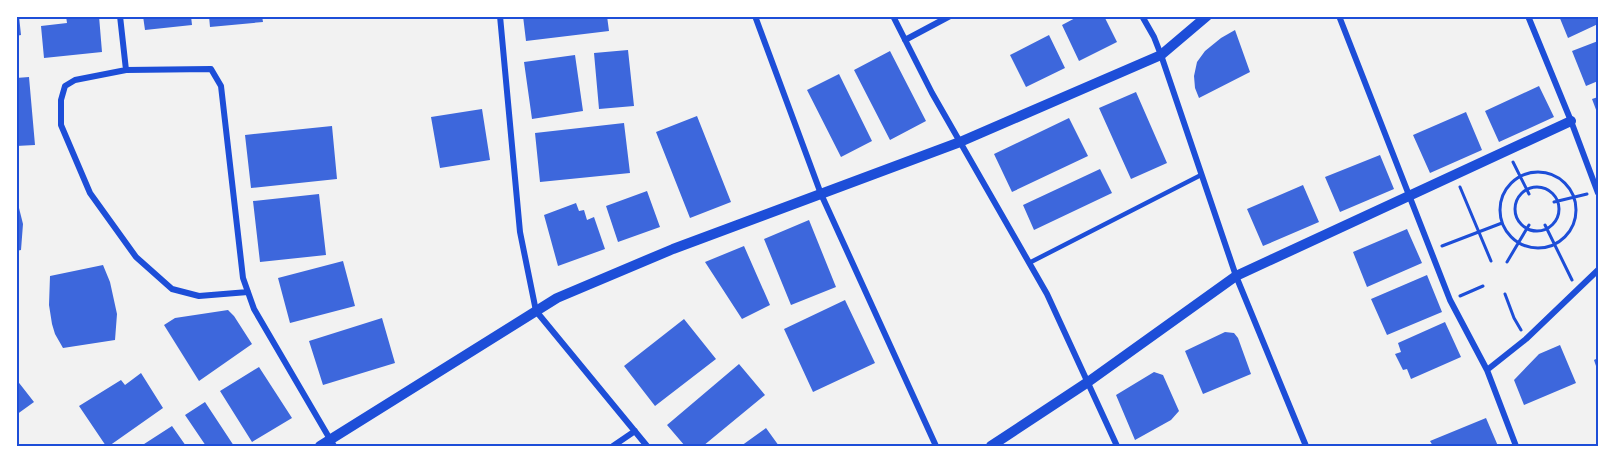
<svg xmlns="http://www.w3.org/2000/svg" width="1615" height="463" font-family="'DejaVu Sans',sans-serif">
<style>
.building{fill:#3d67dc}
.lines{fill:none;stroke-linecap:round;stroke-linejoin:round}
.path{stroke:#1d4ed8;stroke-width:3}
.service{stroke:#1d4ed8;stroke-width:4.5}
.minor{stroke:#1d4ed8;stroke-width:6}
.tertiary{stroke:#1d4ed8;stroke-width:10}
.neatline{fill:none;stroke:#1d4ed8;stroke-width:2}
</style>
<rect width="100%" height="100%" fill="#f2f2f2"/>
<path class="building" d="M16 16H19L21 35 16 36Z
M66 16H99L102 52 44 58 41 26 67 23Z
M143 16H191L192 25 145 30Z
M209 16H262L263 22 210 27Z
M523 16H607L609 31 526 41Z
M1079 16H1104L1117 42 1079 61 1062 25Z
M1559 16H1598V24L1568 38Z
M1235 30 1250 72 1199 98 1195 88 1194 76 1197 62 1205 51 1221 38Z
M1049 35 1065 68 1026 87 1010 55Z
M1598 41V81L1586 86 1572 51Z
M628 50 634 106 599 109 594 53Z
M890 51 926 121 890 140 854 70Z
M575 55 583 111 532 119 524 62Z
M839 74 872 141 841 157 807 90Z
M29 77 35 145 16 146V78Z
M1539 86 1554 117 1499 142 1485 111Z
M1136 92 1167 163 1131 179 1099 108Z
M1598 97V115L1592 99Z
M482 109 490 160 440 168 431 117Z
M1466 112 1482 150 1430 173 1413 135Z
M697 116 731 202 690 218 656 132Z
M1069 118 1088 156 1012 192 994 154Z
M624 123 630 173 540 182 535 133Z
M332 126 337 179 251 188 245 135Z
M1380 155 1394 189 1340 212 1325 177Z
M1100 169 1112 193 1034 230 1023 205Z
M1303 185 1319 222 1263 246 1247 209Z
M647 191 660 227 618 242 606 206Z
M319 194 326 255 260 262 253 201Z
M16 196 23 224 21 250 16 251Z
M576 203 579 211 584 210 587 220 594 217 605 249 558 266 544 215Z
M809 220 836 287 791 305 764 239Z
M1407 229 1422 263 1367 287 1353 252Z
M744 246 770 305 742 319 705 262Z
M343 261 355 306 290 323 278 278Z
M103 265 110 282 117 314 115 340 63 348 55 334 52 324 49 305 50 276Z
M1427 275 1442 312 1387 335 1371 299Z
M845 300 875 363 813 392 784 329Z
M228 310 234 316 252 344 199 381 164 325 175 318Z
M382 318 395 363 323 385 309 341Z
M684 319 716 359 655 406 624 366Z
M1445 322 1461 357 1411 379 1407 369 1403 370 1395 354 1401 352 1398 343Z
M1225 332 1234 333 1238 338 1251 374 1203 394 1185 351Z
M1560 345 1576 383 1524 405 1514 380 1539 354Z
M1598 358V372L1594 360Z
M739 364 765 395 703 446H685L667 425Z
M259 367 292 418 252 442 220 391Z
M1154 372 1163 375 1179 411 1171 420 1135 440 1116 395Z
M141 373 163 408 109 446H106L79 406 121 380 125 385Z
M16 379 34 402 16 415Z
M205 402 234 446H206L185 415Z
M1486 418 1498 446H1433L1430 441Z
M172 426 186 446H141Z
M766 428 779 446H741Z"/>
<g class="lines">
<path class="path" d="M1513 162 1529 194
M1500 210a38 38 0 1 1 76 0a38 38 0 1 1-76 0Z
M1515 209a22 22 0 1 1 44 0a22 22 0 1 1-44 0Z
M1460 187 1491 261
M1554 202 1587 194
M1545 225 1572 280
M1442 246 1502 223
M1507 262 1529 225
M1505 294 1514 318 1521 330
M1460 296 1483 286"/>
<path class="service" d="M1029 263 1201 175"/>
<path class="minor" d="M120 16 126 70 75 80 65 86 61 100V125L90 193 136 257 172 289 199 296 248 292
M500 16 520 232 536 311 647 446
M755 16 821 194 936 446
M893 16 932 93 1047 294 1117 446
M1142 16 1154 37 1161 55 1236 276 1306 446
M1339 16 1450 300 1487 370 1516 446
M1528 16 1571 121 1598 193
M905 40 950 16
M126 70 211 69 221 86 243 278 254 309 334 446
M1487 370 1526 339 1598 270
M613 446 635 431"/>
<path class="tertiary" d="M320 446 557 298 673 249 960 142 1161 55 1207 16
M991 446 1088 382 1236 276 1571 121"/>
</g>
<rect width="1615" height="463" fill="none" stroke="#ffffff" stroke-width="36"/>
<rect x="18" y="18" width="1579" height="427" class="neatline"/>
</svg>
